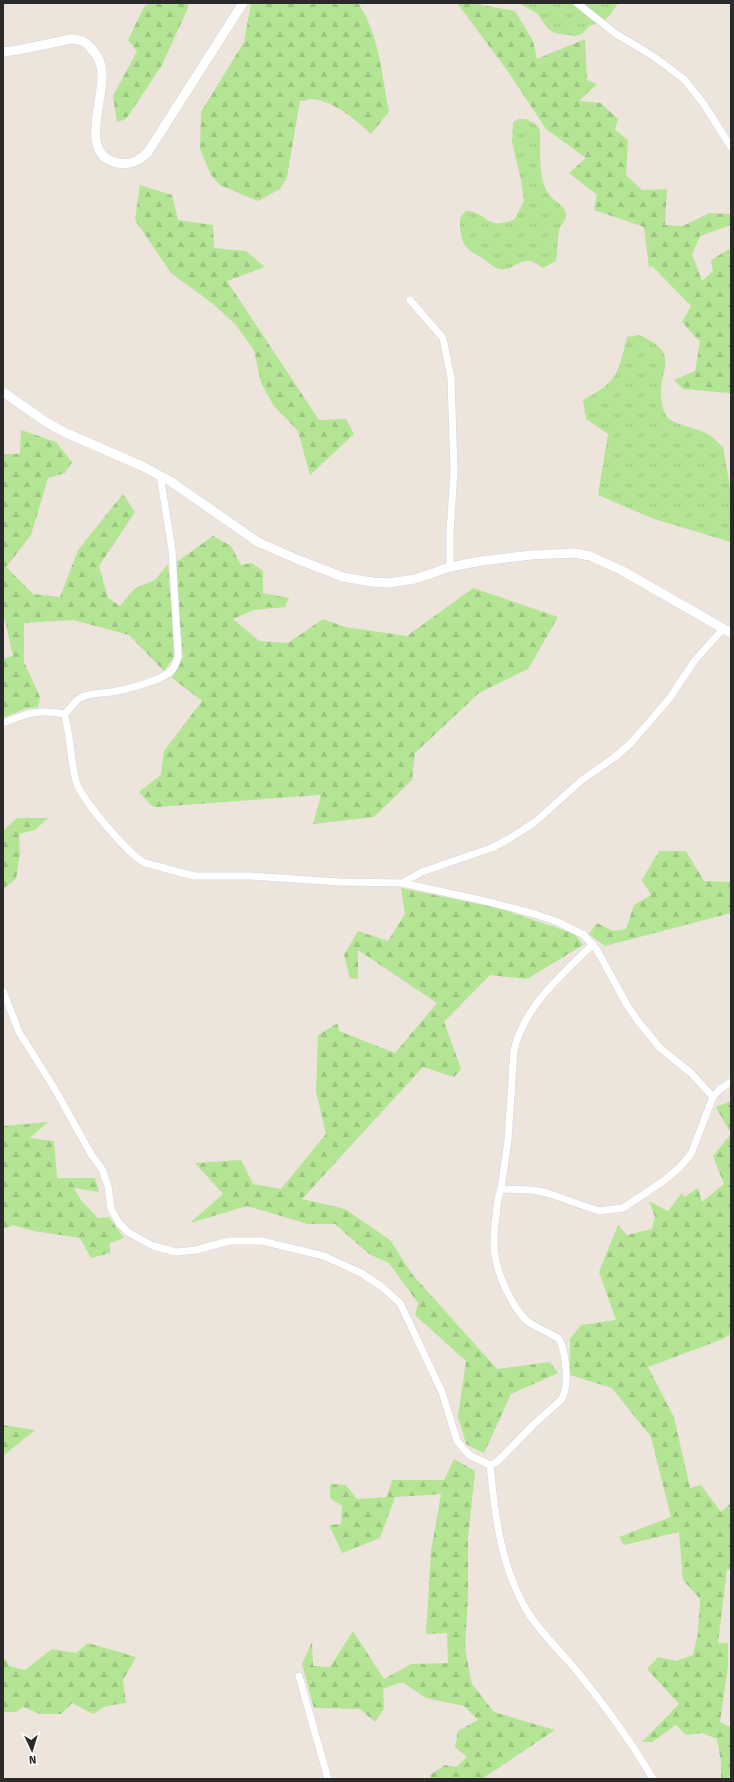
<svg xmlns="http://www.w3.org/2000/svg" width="734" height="1782" font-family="'Fira Sans',sans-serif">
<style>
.grass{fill:url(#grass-tufts)}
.forest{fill:url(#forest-firs)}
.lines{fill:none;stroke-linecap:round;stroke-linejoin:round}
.minor-casing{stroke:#d0d5e3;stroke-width:8}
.tertiary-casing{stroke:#d0d5e3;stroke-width:10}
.minor{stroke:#fff;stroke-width:7}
.tertiary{stroke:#fff;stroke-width:9}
</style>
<defs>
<pattern id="grass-tufts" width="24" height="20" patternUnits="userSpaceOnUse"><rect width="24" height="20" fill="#b4e595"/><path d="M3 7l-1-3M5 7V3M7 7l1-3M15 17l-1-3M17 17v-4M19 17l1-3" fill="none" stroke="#9bc581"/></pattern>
<pattern id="forest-firs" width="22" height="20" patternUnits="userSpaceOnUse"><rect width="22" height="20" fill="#b4e595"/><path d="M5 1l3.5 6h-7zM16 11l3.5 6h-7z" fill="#9bc581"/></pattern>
</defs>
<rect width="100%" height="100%" fill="#ede4db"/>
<path class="grass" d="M518 3H618C611 14 605 25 590 25L582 34 575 36 555 33 548 29 537 13Z
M519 119H526L538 126 540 132C541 153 537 179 550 196 555 202 565 205 566 214 567 221 560 224 559 231 557 241 558 251 556 261L543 268C531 260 529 258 515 265 513 266 510 269 507 269 496 271 492 265 485 260 472 251 464 251 461 234 460 224 458 218 466 211 489 212 485 232 515 219L524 201 521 180 512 142 513 122Z
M639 335C686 356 655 369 662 403 663 408 664 413 667 417 673 424 695 428 704 432 711 435 717 442 723 447L731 493V542L654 519 598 495 608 434 586 419 583 400C618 382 618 373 627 337Z"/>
<path class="forest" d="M151 3H188V8L162 65 126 119 117 122 113 96 137 51 128 40 144 7Z
M251 3H358C379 34 382 76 389 112L371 134C356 120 334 101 312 99 309 99 304 101 300 101L287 177 280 189 258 201 220 185 211 175 200 149 201 112 244 42Z
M457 3H471L515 11 533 41 537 59 585 39 587 80 597 84 579 101 601 103 618 119 615 130 628 140 626 175 642 190 667 189 665 225 683 226 709 213 729 214 731 211V225L700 236 692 254 702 281 713 271 711 260 731 248V394L729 393 683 389 674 380 695 371 700 342 682 322 691 306 652 266 649 268 644 227 594 210 597 195 569 173 586 158 546 129 507 70Z
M140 185 172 195 178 220 213 225 214 248 246 251 265 267 227 281 319 420 346 419 354 434 310 475 298 431 274 406 261 383 254 350 235 324 213 304 171 273 135 220Z
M21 430 56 442 72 462 65 473 48 478 31 535 6 567 33 594 60 597 78 550 123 494 135 512 99 566 108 598 120 606 135 588 155 580 168 564 175 656 164 671 129 635 73 620 24 623V662L40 697 38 707 24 709 3 718V658L13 656 5 620H3V454H20Z
M213 536 231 546 241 565 252 563 263 571V593L289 598 285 607 254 610 233 619 259 641 288 643 323 619 345 627 407 636 473 588 558 617 528 669 479 693 415 753 412 780 374 817 313 824 321 795 156 807 152 806 139 792 161 775 164 751 202 701 172 678 183 657 175 563Z
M17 818H48L35 830 19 834 20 853 16 879 3 889V831Z
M659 851H686L704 881 731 882V913L605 946 589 934 597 923 613 931 626 929 634 905 651 895 642 880Z
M401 888 498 908 575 934 583 945 527 979 490 975 444 1022 461 1069 454 1077 423 1067 302 1199 345 1209 390 1240 412 1274 497 1369 550 1362 558 1373 511 1394 484 1453 466 1444 458 1416 466 1361 415 1315 418 1303 389 1263 369 1254 335 1224H308L247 1206 190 1223 223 1194 195 1163 241 1160 253 1184 281 1189 326 1134 316 1091 318 1035 338 1023 339 1031 395 1053 437 1003 358 950V979L350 978 344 955 358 931 388 941 405 914Z
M731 1101V1334L723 1339 648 1367 674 1417 690 1488 701 1485 721 1512 731 1503V1570L727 1569 718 1643H728V1666L720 1722 731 1728V1774L728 1779H721V1762L717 1739 702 1733 686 1735 676 1725 652 1742H642L679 1704 647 1669 658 1657 676 1661 693 1655 698 1633 700 1599 683 1580 679 1532 624 1545 619 1537 671 1517 651 1437 612 1388 570 1375V1339L581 1325 616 1320 599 1272 618 1225 627 1235 652 1229 655 1217 649 1201 668 1211 682 1193 684 1197 698 1188 702 1202 724 1184 713 1156 731 1134 716 1107Z
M48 1122 30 1138 54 1141 57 1178H95L99 1192 74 1188 81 1200 98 1218 109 1217 124 1238 110 1243V1253L91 1258 80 1238 34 1231 13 1225 3 1229V1126Z
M3 1425 35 1430 3 1456Z
M454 1459 475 1471 468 1538V1594L465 1649 472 1684 494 1712 555 1730 482 1779H431L430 1775 445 1765 456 1767 467 1757 455 1747 458 1731 478 1720 464 1706 426 1698 402 1682 383 1689 384 1709 375 1722 360 1709 314 1708 302 1664 312 1642 313 1666 330 1667 353 1631 384 1679 411 1664 448 1663 447 1633 426 1634 431 1551 441 1494 395 1497 380 1538 342 1553 329 1525 341 1524 342 1506 330 1498V1484L346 1485 357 1499 387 1497 392 1480H444Z
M88 1643 136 1657 123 1680 126 1703 106 1706 93 1714 72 1703 61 1714H40L23 1707 16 1712H3V1660L6 1659 9 1666 25 1670 52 1649 76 1653Z"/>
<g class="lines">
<g class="minor-casing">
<path id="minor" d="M577 3 616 34 653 56 684 79 703 103 731 147
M410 300 443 338 451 378 454 471 450 533V567
M64 714C71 709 75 699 84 696 93 693 103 693 112 692 127 689 161 681 172 670 175 666 177 661 178 656L172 550 160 475
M3 723C28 713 37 709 64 714 71 735 70 759 76 781 81 799 128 854 145 863L194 876H251L339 882 402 883 422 872 491 848 507 840 535 822 582 780 615 757 631 743 669 699 695 660 723 629
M402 883 485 901 535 914 558 922 584 935 597 950 627 1005 638 1021 660 1048 691 1073 713 1097
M3 991 19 1032 56 1091 91 1154 102 1169 108 1186 111 1209 119 1223 128 1232 153 1246 176 1252 196 1250 229 1241H262L324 1256 361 1273 382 1287 400 1303 442 1392 457 1441 469 1455 490 1465 497 1462 534 1424 561 1400C570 1387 566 1352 559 1339 549 1332 536 1328 527 1321 512 1307 498 1275 495 1256 493 1243 494 1229 496 1216 497 1207 497 1198 501 1189L532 1190 547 1193 599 1211 623 1208 662 1182 679 1168 691 1154 713 1097 720 1089 731 1082
M501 1189 508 1140 514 1050C525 1005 562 975 593 944
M490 1465C495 1516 501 1570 529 1614 542 1634 560 1651 576 1670 602 1702 632 1743 653 1779
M299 1676 328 1779"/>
</g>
<g class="tertiary-casing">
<path id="tertiary" d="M3 52 18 50 71 39C82 39 88 43 94 52 99 58 102 66 102 74 104 100 78 156 118 163 131 165 139 161 148 152L243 3
M3 392 46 422 64 432 142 466 170 481 258 542 299 560 343 577 372 582 388 583 415 579 450 567 481 561 532 555 575 553 590 556 621 570 731 633"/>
</g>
<use href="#minor" class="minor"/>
<use href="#tertiary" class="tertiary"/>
</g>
<rect width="734" height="1782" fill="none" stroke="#2a2a2a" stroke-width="8"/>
<g transform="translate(32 1750) rotate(176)" stroke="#ffffff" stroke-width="3" paint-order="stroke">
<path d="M0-3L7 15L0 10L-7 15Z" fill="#2a2a2a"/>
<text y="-6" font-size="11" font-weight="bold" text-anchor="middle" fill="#2a2a2a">N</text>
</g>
</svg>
